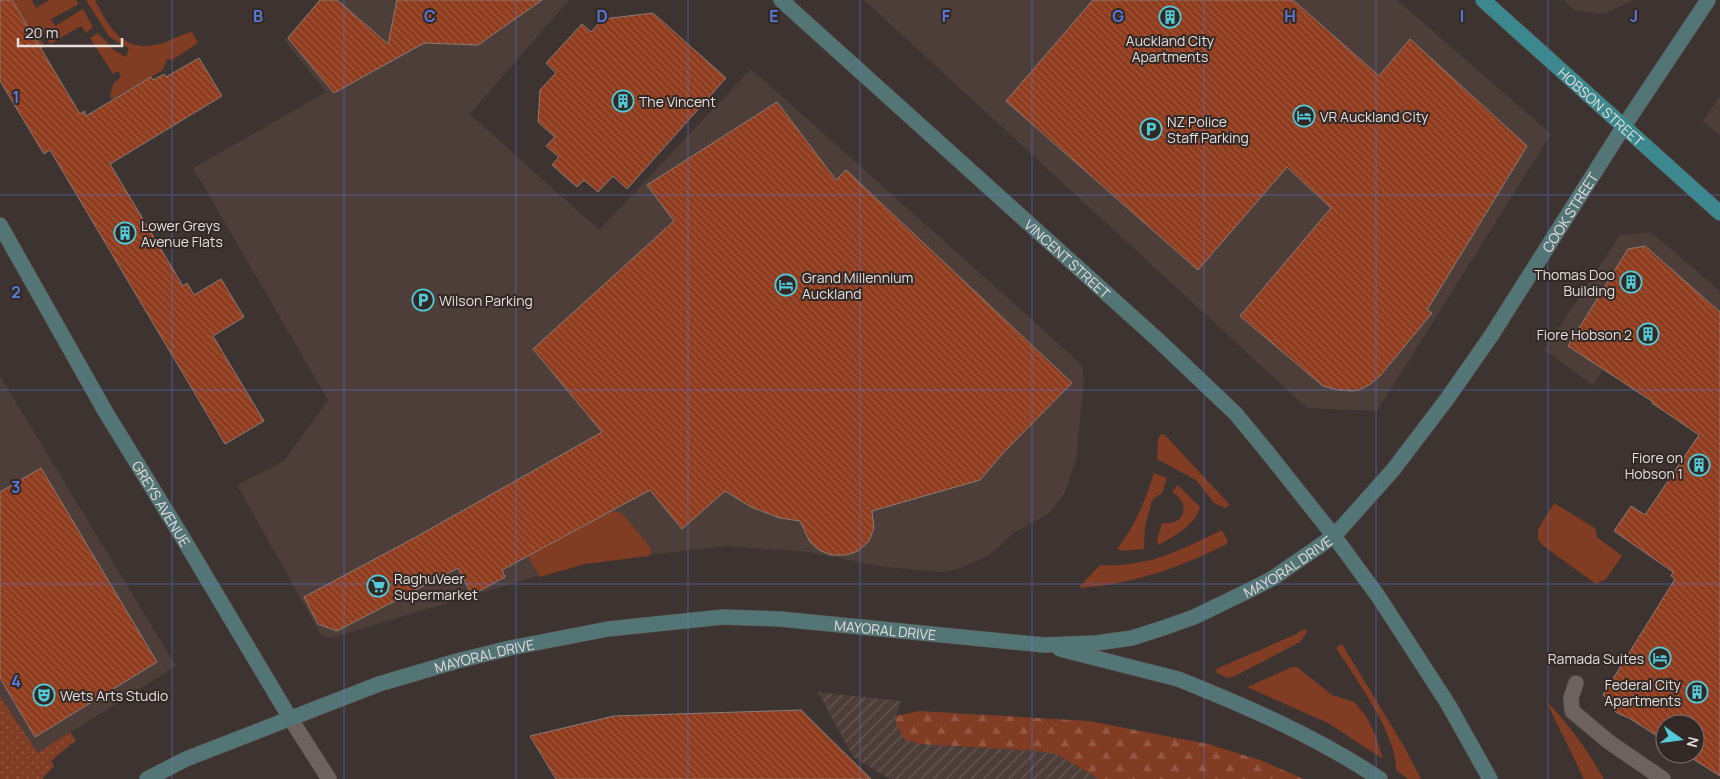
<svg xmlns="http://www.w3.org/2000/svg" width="1720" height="779" font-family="Manrope,sans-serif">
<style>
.built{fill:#4d3e39}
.industrial{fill:url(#industrial-furrows)}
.green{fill:#813c24}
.forest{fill:url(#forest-firs)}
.park{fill:url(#park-dots)}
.building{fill:url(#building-back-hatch);stroke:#877c78}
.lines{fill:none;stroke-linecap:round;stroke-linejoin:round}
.street-casing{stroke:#5a524f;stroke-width:16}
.secondary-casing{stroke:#5a524f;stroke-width:16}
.primary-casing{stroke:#5a524f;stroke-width:16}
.street{stroke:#6d625e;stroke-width:15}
.secondary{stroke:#547576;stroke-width:15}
.primary{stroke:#3b888f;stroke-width:15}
.grid{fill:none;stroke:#597ada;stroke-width:1;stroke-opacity:0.55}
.labels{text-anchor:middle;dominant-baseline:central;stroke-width:4;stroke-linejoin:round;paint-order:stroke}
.poi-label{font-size:14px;fill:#e6dfdd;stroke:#322926;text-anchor:start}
.street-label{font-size:14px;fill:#e6dfdd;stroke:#322926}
.grid-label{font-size:16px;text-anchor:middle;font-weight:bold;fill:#597ada;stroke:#322926;stroke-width:4;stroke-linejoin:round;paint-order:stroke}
</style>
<defs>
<pattern id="industrial-furrows" width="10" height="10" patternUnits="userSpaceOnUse" patternTransform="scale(1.25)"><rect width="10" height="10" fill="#4d3e39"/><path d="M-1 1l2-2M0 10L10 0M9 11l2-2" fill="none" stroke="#675955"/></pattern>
<pattern id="forest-firs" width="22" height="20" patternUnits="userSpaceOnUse" patternTransform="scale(1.25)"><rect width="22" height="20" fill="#813c24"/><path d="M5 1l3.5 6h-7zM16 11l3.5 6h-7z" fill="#935843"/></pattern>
<pattern id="park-dots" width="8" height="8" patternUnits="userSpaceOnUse" patternTransform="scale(1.25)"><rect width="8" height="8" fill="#813c24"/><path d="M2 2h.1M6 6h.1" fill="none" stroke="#935843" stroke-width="1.8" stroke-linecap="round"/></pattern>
<pattern id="building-back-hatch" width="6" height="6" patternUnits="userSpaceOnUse" patternTransform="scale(1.25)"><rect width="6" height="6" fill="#8f3b1d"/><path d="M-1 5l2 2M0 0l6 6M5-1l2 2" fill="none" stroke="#9f573d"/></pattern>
</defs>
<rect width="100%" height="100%" fill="#3d3330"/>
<path class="built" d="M320 0H569L470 114 599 230 751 69 998 289 1082 365 1084 382 1076 460 1064 494 1048 514 1014 533 989 555 958 569 941 572 884 567 808 552 726 546 580 563 331 638 321 635 237 485 284 461 328 400 193 168 326 92 284 40Z
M864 0H1397L1551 134 1377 411 1307 408Z
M1563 0H1635L1603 14 1576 11Z
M1720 96V136L1703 121Z
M1651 232 1720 291V350L1649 298 1593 385 1544 350 1620 235Z
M0 376 176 666 38 753 0 697Z"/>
<path class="industrial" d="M818 692 901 701 896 716V724L947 746 1039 751 1056 754 1099 779H890L853 757Z"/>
<path class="green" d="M12 0H33L32 1 36 8 49 0H76L79 4 51 19 55 26 83 9 93 27 86 33 81 26 50 44 43 32 38 36 45 47 42 49Z
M86 0H95C108 27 124 54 159 44 171 41 180 34 192 32L198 43 172 60 167 59 163 70 112 99 110 97 113 84 121 77 118 71 113 74 90 38 98 33 114 50 126 57 129 48 117 42 109 36Z
M1163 434 1167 437 1230 505 1225 508 1214 503 1196 480 1157 459 1158 440 1160 435Z
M1154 473 1167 478 1162 493 1153 499 1151 504 1145 527 1144 549 1124 551 1117 549C1135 526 1145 501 1154 473Z
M1178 485 1200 507C1196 525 1173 537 1158 545L1157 539 1162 523C1186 526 1191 503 1172 492Z
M1554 503 1595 528 1597 537 1622 556 1606 579 1596 584 1542 545 1538 539V529Z
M612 511 622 513 650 547 651 552 649 556 585 564 540 577 528 556Z
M1222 530 1228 541 1227 544C1182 567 1132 584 1081 588L1080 586 1100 565C1107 566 1113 565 1120 565 1160 562 1186 547 1222 530Z
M1305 629 1307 632 1300 642 1233 677 1228 678 1217 673 1216 669 1292 636Z
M1342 644 1405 748 1421 779H1408L1396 770C1397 734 1355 678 1336 648Z
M1292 667H1297L1332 695 1354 702 1366 716 1375 734 1383 759 1328 723 1247 687Z
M1546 701C1569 724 1588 751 1604 779H1584Z"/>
<path class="forest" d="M919 711 1089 721 1208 744 1260 760 1304 779H1099L1056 754 1039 751 920 744 905 740 896 724V716Z"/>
<path class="park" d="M0 697 38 753 70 732 76 740 51 761 54 766 42 779H0Z"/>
<path class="building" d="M0 0H12L80 114 84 111 86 116 151 77 153 80 164 74 166 77 199 58 222 96 110 164 183 286 187 283 194 295 221 279 244 317 213 336 264 421 225 444 50 150 44 154 0 81Z
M320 0H337L388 44 397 0H542L478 45 424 43 334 93 288 38Z
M1093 0H1293L1379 76 1410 39 1527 146 1427 310 1432 313 1380 376 1369 385 1359 390 1353 391 1338 390 1323 386 1240 316 1331 208 1287 167 1198 270 1006 101Z
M653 13 726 78 627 189 613 176 598 192 584 180 577 187 552 165 559 157 546 146 555 137 538 122 540 90 556 73 546 63 582 24 591 32 603 19Z
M777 102 836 180 846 170 1072 383 1004 452 980 480 872 511 874 528 869 541 858 551 846 555H831L819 550 810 542 800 521 780 518 751 507 725 491 682 529 650 490 502 570 505 577 472 595 458 568 337 631 318 624 304 597 416 537 602 432 533 349 674 221 647 185Z
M1645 246 1720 312V776L1685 754H1695V724H1665V741L1629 718 1617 713 1611 707 1610 701 1603 695 1675 579 1671 576 1673 572 1614 531 1631 506 1645 515 1699 435 1652 403 1653 402 1568 346 1628 249Z
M41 468 157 662 35 737 0 678V492Z
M801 710 871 779H556L530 736 614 716Z"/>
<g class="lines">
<g class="street-casing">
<path id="street" d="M1576 683 1571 698 1572 711 1609 742 1663 779
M290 718 329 779"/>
</g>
<g class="secondary-casing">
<g id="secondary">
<path id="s1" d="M781 0 1157 339 1236 414 1268 453 1334 536 1378 596 1448 704 1490 779"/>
<path id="s2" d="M0 225 105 411 181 535 290 718"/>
<path d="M1060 649 1178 679C1248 707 1317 737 1380 779"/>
<path id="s3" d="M147 779 186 759 379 684 457 661 510 648 608 629 723 617 780 619 1044 645 1096 643 1132 638 1166 627 1194 617 1250 590 1273 578 1334 536 1393 470 1447 399 1491 336 1624 126 1708 0"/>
</g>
</g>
<g class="primary-casing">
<g id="primary">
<path id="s4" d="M1483 0 1720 213"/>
</g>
</g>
<use href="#street" class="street"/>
<use href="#secondary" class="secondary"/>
<use href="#primary" class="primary"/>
</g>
<path class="grid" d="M172 0V779M344 0V779M516 0V779M688 0V779M860 0V779M1032 0V779M1204 0V779M1376 0V779M1548 0V779M0 195H1720M0 390H1720M0 584H1720"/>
<defs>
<g id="building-ring" transform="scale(1.125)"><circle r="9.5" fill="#322926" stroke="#52cbd9" stroke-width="1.5"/><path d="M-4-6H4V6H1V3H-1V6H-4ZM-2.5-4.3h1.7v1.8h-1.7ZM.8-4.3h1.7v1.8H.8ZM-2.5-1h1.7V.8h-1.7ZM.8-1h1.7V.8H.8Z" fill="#52cbd9"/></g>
<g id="hotel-ring" transform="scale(1.125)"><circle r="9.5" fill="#322926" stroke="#52cbd9" stroke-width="1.5"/><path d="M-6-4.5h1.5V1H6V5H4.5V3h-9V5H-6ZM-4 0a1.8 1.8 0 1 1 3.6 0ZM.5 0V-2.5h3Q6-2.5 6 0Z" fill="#52cbd9"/></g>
<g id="parking-ring" transform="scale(1.125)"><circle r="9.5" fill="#322926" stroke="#52cbd9" stroke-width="1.5"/><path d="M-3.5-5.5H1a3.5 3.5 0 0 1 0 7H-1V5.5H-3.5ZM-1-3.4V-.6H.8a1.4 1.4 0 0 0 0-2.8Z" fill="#52cbd9"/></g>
<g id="supermarket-ring" transform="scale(1.125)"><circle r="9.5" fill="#322926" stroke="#52cbd9" stroke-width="1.5"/><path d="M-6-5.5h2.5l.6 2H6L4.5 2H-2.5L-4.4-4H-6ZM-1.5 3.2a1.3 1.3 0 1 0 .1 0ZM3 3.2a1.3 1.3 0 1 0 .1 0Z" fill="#52cbd9"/></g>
<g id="theatre-ring" transform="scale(1.125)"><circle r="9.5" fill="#322926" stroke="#52cbd9" stroke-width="1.5"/><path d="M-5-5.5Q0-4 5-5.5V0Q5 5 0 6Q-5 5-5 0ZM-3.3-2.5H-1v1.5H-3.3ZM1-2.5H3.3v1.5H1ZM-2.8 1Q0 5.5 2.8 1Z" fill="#52cbd9"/></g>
</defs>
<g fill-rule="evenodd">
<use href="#building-ring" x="1170" y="17"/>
<use href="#building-ring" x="623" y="101"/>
<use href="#hotel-ring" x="1304" y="116"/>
<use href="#parking-ring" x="1151" y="129"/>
<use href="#building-ring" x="125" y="233"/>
<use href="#building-ring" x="1631" y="282"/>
<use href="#hotel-ring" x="786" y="285"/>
<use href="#parking-ring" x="423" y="300"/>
<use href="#building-ring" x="1648" y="334"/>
<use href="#building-ring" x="1699" y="465"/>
<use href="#supermarket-ring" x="378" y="586"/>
<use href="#hotel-ring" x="1660" y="658"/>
<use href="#building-ring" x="1697" y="692"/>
<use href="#theatre-ring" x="44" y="695"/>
</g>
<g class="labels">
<g class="poi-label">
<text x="1170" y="40" text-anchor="middle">Auckland City<tspan x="1170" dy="16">Apartments</tspan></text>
<text x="639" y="101">The Vincent</text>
<text x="1320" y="116">VR Auckland City</text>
<text x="1167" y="121">NZ Police<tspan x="1167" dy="16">Staff Parking</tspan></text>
<text x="141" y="225">Lower Greys<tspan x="141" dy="16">Avenue Flats</tspan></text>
<text x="1615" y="274" text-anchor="end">Thomas Doo<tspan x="1615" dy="16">Building</tspan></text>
<text x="802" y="277">Grand Millennium<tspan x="802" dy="16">Auckland</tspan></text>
<text x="439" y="300">Wilson Parking</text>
<text x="1632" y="334" text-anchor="end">Fiore Hobson 2</text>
<text x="1683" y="457" text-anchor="end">Fiore on<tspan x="1683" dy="16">Hobson 1</tspan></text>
<text x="394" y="578">RaghuVeer<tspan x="394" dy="16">Supermarket</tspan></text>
<text x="1644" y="658" text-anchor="end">Ramada Suites</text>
<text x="1681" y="684" text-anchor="end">Federal City<tspan x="1681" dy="16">Apartments</tspan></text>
<text x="60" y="695">Wets Arts Studio</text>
</g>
<g class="street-label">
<text stroke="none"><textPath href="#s4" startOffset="159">HOBSON STREET</textPath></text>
<text stroke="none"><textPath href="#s3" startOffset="1642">COOK STREET</textPath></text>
<text stroke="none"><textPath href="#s1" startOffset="386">VINCENT STREET</textPath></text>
<text stroke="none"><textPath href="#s2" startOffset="322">GREYS AVENUE</textPath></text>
<text stroke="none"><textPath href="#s3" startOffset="1185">MAYORAL DRIVE</textPath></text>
<text stroke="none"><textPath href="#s3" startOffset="765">MAYORAL DRIVE</textPath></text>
<text stroke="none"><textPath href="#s3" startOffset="360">MAYORAL DRIVE</textPath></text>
</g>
</g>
<g class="grid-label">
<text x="258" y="22">B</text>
<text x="430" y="22">C</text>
<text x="602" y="22">D</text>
<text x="774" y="22">E</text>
<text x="946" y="22">F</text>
<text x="1118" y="22">G</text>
<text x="1290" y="22">H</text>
<text x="1462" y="22">I</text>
<text x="1634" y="22">J</text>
<text x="16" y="103">1</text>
<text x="16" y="298">2</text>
<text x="16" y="493">3</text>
<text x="16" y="687">4</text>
</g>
<g transform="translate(1680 739) rotate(104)"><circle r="24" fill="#322926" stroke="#7a726f"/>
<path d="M0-4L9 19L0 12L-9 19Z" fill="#52cbd9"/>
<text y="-8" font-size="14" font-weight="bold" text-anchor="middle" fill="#e6dfdd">N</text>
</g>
<path d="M18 38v8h104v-8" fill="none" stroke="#e6dfdd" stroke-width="2.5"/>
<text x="25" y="38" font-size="15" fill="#e6dfdd" stroke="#322926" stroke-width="4" paint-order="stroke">20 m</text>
</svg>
